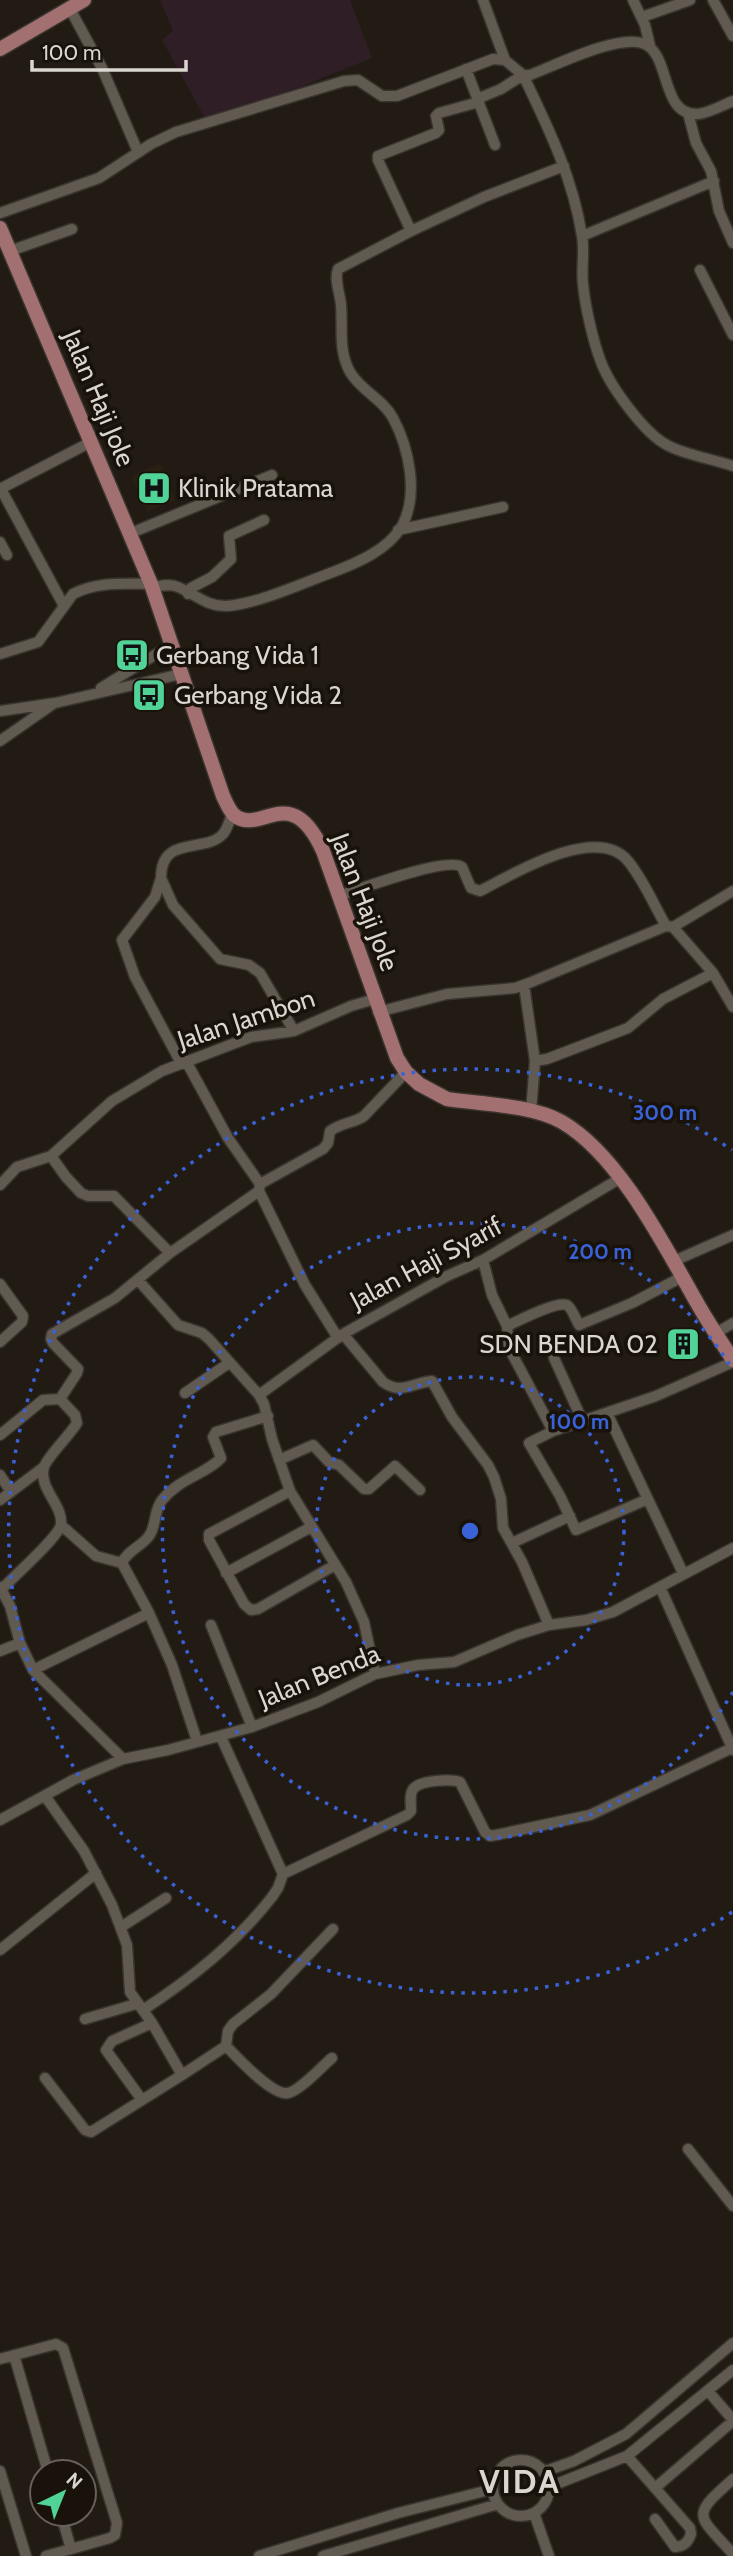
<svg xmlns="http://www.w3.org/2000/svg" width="733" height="2556" font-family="Cabin,sans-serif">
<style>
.built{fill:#2a2012}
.industrial{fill:#2f1e25}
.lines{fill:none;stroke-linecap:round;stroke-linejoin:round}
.minor-casing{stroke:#39342f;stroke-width:13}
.major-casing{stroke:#39342f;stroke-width:17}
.minor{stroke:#615a50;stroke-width:10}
.major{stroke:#a27070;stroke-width:14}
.ring{fill:none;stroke:#3962d7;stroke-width:3.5;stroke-dasharray:3.5 7}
.labels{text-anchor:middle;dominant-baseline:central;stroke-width:7;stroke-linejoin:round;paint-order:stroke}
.street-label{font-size:26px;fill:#dad6d0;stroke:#18120a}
.poi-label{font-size:26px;fill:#dad6d0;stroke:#18120a;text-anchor:start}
.district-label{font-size:33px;font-weight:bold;letter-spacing:2px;fill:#dad6d0;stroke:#18120a}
.centre{fill:#3962d7;stroke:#18120a;stroke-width:3.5}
.ring-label{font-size:21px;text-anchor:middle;font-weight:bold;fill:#3962d7;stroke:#18120a;stroke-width:7;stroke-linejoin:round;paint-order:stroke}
</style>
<rect width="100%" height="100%" fill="#221b13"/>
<path class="built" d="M160 463 175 500 147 512 132 477Z"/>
<path class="industrial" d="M160 0H350L372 58 208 124 162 40 173 31Z"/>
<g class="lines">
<g class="minor-casing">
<path id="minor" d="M483 0 505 60
M633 0 645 25 650 46
M713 0 733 36
M70 9 102 68 138 152
M642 17 690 0
M466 69 495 145
M477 99 501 89 523 75C548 127 573 178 582 236 585 251 581 268 583 284 585 306 593 341 601 362 610 386 644 433 667 445 685 455 713 459 733 466
M688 113 696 143 711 171 719 211 733 243
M0 213 99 178 151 144 176 132 344 81 358 80 382 96H397L493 59 505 60 523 75H530C556 65 616 35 642 43 672 52 659 116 698 114 709 113 723 105 733 101
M411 231 378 160V156L436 133 439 130 436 116 439 113 479 102
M582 236 714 181
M10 251 72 229
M700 270 733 335
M0 489 91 442
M1 489 64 606
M398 530 503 507
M131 533 272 475
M0 542 7 555
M152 587C161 586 170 583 178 587 195 594 207 607 227 606 257 604 303 583 333 572 357 563 388 550 402 526 419 494 409 448 393 418 383 399 361 391 350 372 338 350 343 329 341 305 340 293 334 280 338 269L411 231 484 197 564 166
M188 594 191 588 212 577 231 559 229 536 264 520
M0 654 38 642 73 594C97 581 125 584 151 584
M101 688 171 645
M0 711 55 703 181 674
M0 741 53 704
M232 813C230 820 228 828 223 834 205 854 161 834 161 878L173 905 220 959 249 965 260 973 294 1031
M161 878 155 897 122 940 135 977 181 1063
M339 896C360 889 448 856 462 867L471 888 480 891C513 874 597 823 628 861 643 879 654 905 666 926
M713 973 733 1007
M524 985 535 1061 531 1112
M378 1012 447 994 515 988 529 983 666 926 673 927 733 891
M186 1061 228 1138 260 1184 259 1191 305 1285 338 1338
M535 1061 547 1059 628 1028 663 999 713 973 673 927
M51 1156 66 1177 81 1193 88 1196H114L170 1253
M260 1184 323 1149 328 1143 330 1131C343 1122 355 1123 364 1116L406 1072
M0 1185 17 1167 51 1156 112 1101 162 1071 251 1037 294 1031 351 1006 375 999
M483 1260 492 1295 507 1326 509 1348 553 1431
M674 1261 733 1235
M138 1280 178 1325 202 1333 209 1339 259 1395 264 1404 272 1439 290 1491 346 1582 364 1622 375 1674
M0 1284 23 1316 22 1322 0 1342
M507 1326C518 1321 556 1301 567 1305 572 1308 576 1320 579 1325L632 1303 682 1277
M716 1333 733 1323
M343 1334 383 1382C401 1395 412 1383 432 1381L452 1417 488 1465 494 1477 501 1499 503 1528 522 1562 549 1625
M554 1358 583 1422
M185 1393 229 1363
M259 1395 343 1334 447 1276 483 1260 619 1179
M607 1413 683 1573
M0 1435 43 1400 60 1399
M279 1460 313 1445 329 1462 339 1465 364 1489H369L395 1466 420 1490
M0 1475 11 1492
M290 1491 209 1534V1540L244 1604 251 1610 258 1609 335 1565
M648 1499 576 1530 560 1496 529 1443 553 1431 656 1396 733 1362
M0 1500 44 1467
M61 1525 96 1556 122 1563
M512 1543 570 1516
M226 1573 311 1527
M0 1587 10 1606 20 1643 33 1670 123 1759
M660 1587 733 1750
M2 1589C12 1578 60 1536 61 1524 63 1505 38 1488 44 1467 47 1457 70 1435 77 1423L75 1415 60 1399 77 1373 78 1369 53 1343 51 1339 52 1334 115 1298 170 1253 259 1191
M211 1625 252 1727
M0 1651 20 1643
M33 1670 149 1613
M197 1741 172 1665 149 1613 122 1563C127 1551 142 1546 149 1536 157 1525 153 1512 162 1500 181 1477 205 1475 221 1458L213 1437 216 1432 268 1416
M0 1820 73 1780 123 1759 168 1750 252 1727 318 1702 375 1674 418 1665 454 1662 517 1635 549 1625 586 1620 613 1612 733 1548
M283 1874 407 1815 411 1811C411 1804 409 1793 414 1788 422 1780 450 1779 460 1782L485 1832 490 1836 496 1835 590 1815 732 1748
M121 1927 166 1898
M0 1950 96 1873
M143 2010C192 1978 236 1943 272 1897L278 1888 283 1874 221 1737
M85 2019 136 2004
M226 2046C237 2057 272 2096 288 2093 300 2091 322 2066 332 2058
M182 2075 226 2046 228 2031 233 2024 271 1994 333 1929
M45 2078 85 2130 91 2132 182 2075 152 2023 130 1992 127 1945 112 1905 84 1851 45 1796
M142 2100 106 2050 112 2041 152 2023
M688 2149 733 2206
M14 2355 48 2472
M0 2359 56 2344 63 2348 117 2523 115 2535 110 2538 46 2556
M708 2391 733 2420
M627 2456 690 2528 691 2534C688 2542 685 2546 675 2547L655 2519
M493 2488a28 28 0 1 1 56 0a28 28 0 1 1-56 0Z
M0 2471 26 2556
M543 2472 574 2461 626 2434 733 2343
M733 2479C690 2517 697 2514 733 2554
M549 2487 627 2456 733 2370
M655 2488 733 2421
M534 2513 549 2556
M61 2514 71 2549
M259 2556 398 2513 493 2489
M323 2556 498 2504"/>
</g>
<g class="major-casing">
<path id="major" d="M0 49 84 0
M0 228 151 584 223 796C226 802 229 810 234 815 261 837 290 779 323 851L397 1058 406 1072 419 1084 447 1099C481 1104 532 1105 562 1122 619 1155 664 1245 696 1301 707 1321 720 1340 733 1360"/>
</g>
<use href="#minor" class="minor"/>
<use href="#major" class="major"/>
</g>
<g class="ring">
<circle cx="470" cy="1531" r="154"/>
<path d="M733 1692A308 308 0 1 1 733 1370"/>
<path d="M732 1912A462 462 0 1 1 732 1150"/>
</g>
<defs>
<g id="hospital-square" transform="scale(1.75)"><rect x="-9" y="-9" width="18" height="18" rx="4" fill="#51d398" stroke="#18120a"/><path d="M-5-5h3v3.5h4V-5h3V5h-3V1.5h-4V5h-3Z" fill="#111"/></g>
<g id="bus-square" transform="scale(1.75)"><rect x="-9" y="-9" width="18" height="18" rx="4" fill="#51d398" stroke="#18120a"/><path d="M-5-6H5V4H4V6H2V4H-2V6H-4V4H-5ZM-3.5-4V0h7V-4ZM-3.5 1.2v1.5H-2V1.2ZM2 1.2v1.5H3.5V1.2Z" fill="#111"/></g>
<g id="building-square" transform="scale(1.75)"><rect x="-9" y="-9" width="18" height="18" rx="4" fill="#51d398" stroke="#18120a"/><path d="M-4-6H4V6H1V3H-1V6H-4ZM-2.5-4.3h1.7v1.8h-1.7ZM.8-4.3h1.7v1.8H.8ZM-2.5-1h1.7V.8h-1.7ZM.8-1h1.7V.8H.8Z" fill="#111"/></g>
</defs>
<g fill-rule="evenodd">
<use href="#hospital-square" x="154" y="488"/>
<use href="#bus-square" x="132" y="655"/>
<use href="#bus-square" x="149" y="695"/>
<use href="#building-square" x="683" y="1344"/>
</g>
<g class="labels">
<g class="street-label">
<text transform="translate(99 398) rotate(67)">Jalan Haji Jole</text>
<text transform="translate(365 902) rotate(69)">Jalan Haji Jole</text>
<text transform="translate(246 1019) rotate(-18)">Jalan Jambon</text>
<text transform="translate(426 1263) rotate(-28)">Jalan Haji Syarif</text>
<text transform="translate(319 1676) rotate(-22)">Jalan Benda</text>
</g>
<g class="poi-label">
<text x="178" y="488">Klinik Pratama</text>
<text x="156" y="655">Gerbang Vida 1</text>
<text x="174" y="695">Gerbang Vida 2</text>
<text x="658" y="1344" text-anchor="end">SDN BENDA 02</text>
</g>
<g class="district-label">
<text x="520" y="2481">VIDA</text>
</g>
</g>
<circle cx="470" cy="1531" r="10" class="centre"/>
<g class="ring-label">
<text x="665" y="1120">300 m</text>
<text x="600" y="1259">200 m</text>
<text x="579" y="1429">100 m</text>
</g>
<g transform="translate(63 2493) rotate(43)"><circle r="33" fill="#18120a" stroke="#666059" stroke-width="2"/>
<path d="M0-5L12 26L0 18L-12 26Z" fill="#51d398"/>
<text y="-10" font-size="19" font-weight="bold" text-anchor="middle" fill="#dad6d0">N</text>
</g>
<path d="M32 60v10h154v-10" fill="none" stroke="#dad6d0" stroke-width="3.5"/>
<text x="42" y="60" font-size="21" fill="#dad6d0" stroke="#18120a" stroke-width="5" paint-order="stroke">100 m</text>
</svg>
